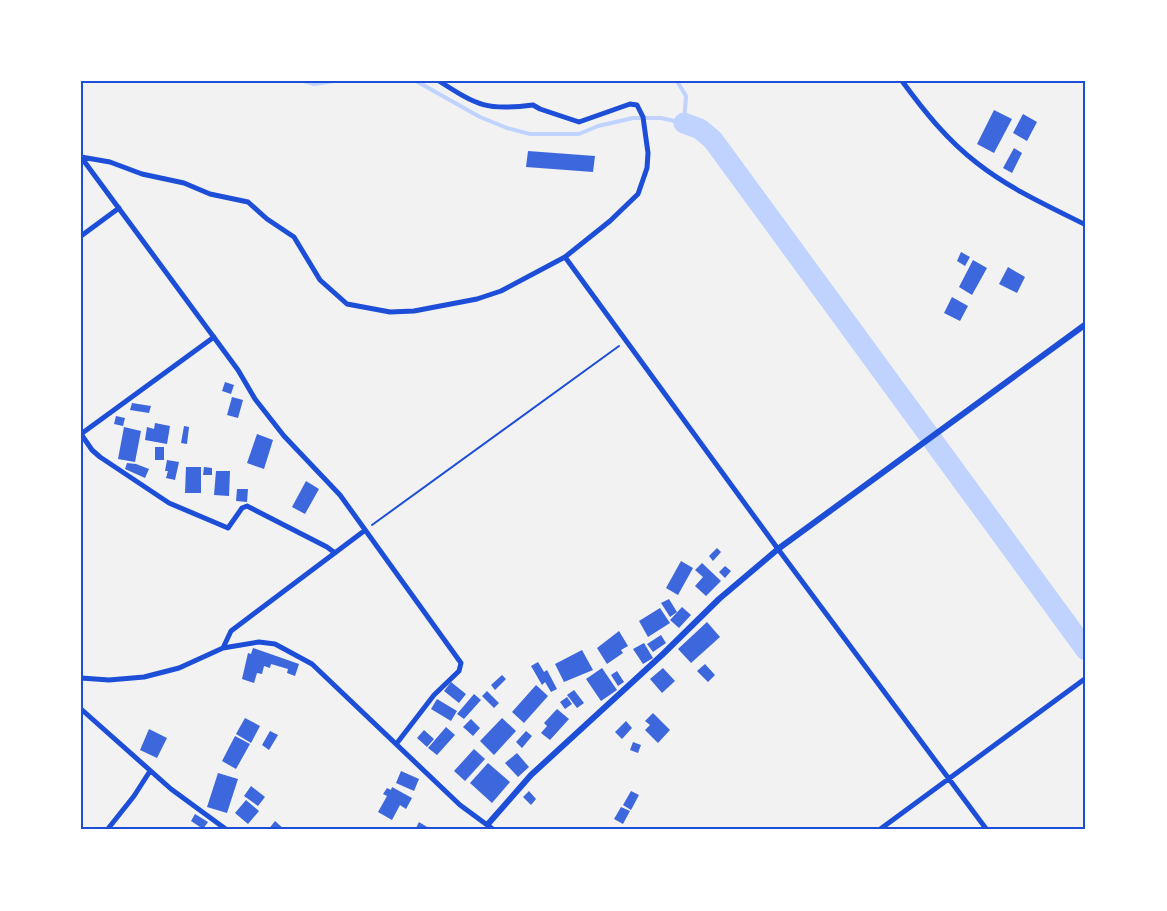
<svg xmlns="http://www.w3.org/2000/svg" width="1167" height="911" font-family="Cabin,sans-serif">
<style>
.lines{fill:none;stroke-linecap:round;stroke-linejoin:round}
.stream{stroke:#bfd3fe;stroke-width:4}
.river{stroke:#bfd3fe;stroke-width:21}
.building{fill:#3d67dc}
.path{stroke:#1d4ed8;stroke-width:2}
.minor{stroke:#1d4ed8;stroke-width:5}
.tertiary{stroke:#1d4ed8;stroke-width:6}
.neatline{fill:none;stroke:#1d4ed8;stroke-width:2}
</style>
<rect width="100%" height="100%" fill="#f2f2f2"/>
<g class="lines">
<path class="stream" d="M304 81 314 84 334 81
M416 81 480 117 507 128 530 134H579L598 126 633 118H661L684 123 686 96 677 81"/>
<path class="river" d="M684 123 700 129 713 140 1086 650"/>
</g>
<path class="building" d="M994 110 1012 119 994 153 977 144Z
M1023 114 1037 122 1027 141 1013 133Z
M1014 148 1022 153 1012 173 1003 168Z
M528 151 595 156 593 172 526 167Z
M961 252 970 257 965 266 957 261Z
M973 260 987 268 972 295 959 287Z
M1008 267 1025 277 1017 293 999 284Z
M952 297 968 306 960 321 944 313Z
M225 382 234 385 231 394 222 391Z
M232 397 243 400 238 418 227 415Z
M132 403 151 406 149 413 130 410Z
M116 416 125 418 123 426 114 424Z
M155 423 170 426 167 444 145 440 147 427 154 429Z
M184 426 189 427 187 444 181 443Z
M124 427 141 431 135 462 118 459Z
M257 434 273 440 264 469 247 463Z
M155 447H164V460H155Z
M167 460 179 462 175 480 166 478 168 471H165Z
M127 463 136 464 149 469 145 478 125 469Z
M186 467H201V493H185Z
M204 467 212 468V475H203Z
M216 471H230L229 496 214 495Z
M306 481 319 489 305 514 292 507Z
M237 489H248L247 502 236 501Z
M717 548 721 552 713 561 709 556Z
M681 561 693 568 678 595 666 588Z
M702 563 721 581 706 596 695 586 703 577 695 570Z
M725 566 731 571 725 578 719 572Z
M669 599 677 612 670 617 661 603Z
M682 607 691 615 679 628 670 620Z
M660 608 670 623 648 637 639 621Z
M707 622 720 637 691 663 678 649Z
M619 631 628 646 621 650 623 653 607 664 597 648Z
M661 635 666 643 653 652 647 644Z
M644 643 653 658 643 664 633 649Z
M253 648 299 664 295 676 287 673 288 669 271 664 270 668 264 666 262 674 257 673 254 683 242 679 248 653 251 654Z
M582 650 593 670 564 682 555 664Z
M538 662 544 672 547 670 557 689 551 692 545 682 542 685 531 666Z
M705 664 715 675 708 682 697 671Z
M602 668 617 690 601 701 586 679Z
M663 668 675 681 662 693 650 679Z
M617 671 624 682 618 686 611 675Z
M502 675 506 679 495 690 491 685Z
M451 682 466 694 459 703 444 691Z
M536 685 548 696 524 723 512 712Z
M574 690 584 703 577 708 567 695Z
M487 691 499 703 494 708 482 696Z
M474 694 481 700 464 719 457 714Z
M567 697 572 704 565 709 560 702Z
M437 699 457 711 451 721 431 709Z
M557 709 569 719 550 740 541 733 547 726 544 723Z
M653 713 670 730 658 743 645 730 650 725 645 721Z
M245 718 260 726 251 743 236 734Z
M502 718 516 731 494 755 480 741Z
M471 719 480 728 473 736 463 727Z
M626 721 632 728 622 739 615 732Z
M446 727 455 735 437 755 428 748Z
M149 729 167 738 157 758 140 750Z
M424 730 434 739 427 747 417 738Z
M270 731 278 735 269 750 262 745Z
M526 731 532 736 522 748 516 742Z
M235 736 250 744 236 769 222 761Z
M633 742 641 745 638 753 630 750Z
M474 749 485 759 465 781 454 771Z
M517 753 529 767 518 777 505 763Z
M488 763 510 782 492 803 470 783Z
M401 771 419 779 414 791 396 783Z
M218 773 238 779 227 813 207 807Z
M251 786 265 797 258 806 244 796Z
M392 787 412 798 406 809 400 805 392 820 378 812 387 796 383 794 387 788 391 790Z
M529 791 536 799 531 805 523 797Z
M631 791 639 795 631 810 623 805Z
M246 800 259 811 248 824 235 813Z
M621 807 630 811 623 824 614 819Z
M195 814 208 822 203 829 191 821Z
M275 821 285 830H268Z
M419 822 432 830H415Z"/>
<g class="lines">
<path class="path" d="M372 525 619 346"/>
<path class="minor" d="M902 81C924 111 947 140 977 163 1010 189 1048 206 1086 225
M81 157 110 162 142 174 184 183 210 194 248 202 267 219 294 237 320 280 347 304 390 312 414 311 477 299 501 291 565 257 610 221 638 194 647 168 648 153 643 117 637 105 630 104 579 122 540 109 533 105C487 111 478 106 439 81
M81 157 238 370 255 399 284 436 340 495 461 663 459 671 434 695 397 743
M81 236 119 208
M565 257 778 549 987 830
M81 434 92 450 100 457 169 503 228 528 242 508 247 506 327 547 335 553
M81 434 214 337
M223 648 231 631 364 531
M81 678 109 680 144 677 179 668 223 648 259 642 275 644 312 664 460 805 494 830
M81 709 171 789 227 830
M107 830 134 796 150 771
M879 830 1086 678"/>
<path class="tertiary" d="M488 824 531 775 663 654 719 599 778 549 1086 324"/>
</g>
<rect width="1167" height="911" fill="none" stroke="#ffffff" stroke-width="165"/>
<rect x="82" y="82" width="1002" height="746" class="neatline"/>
</svg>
